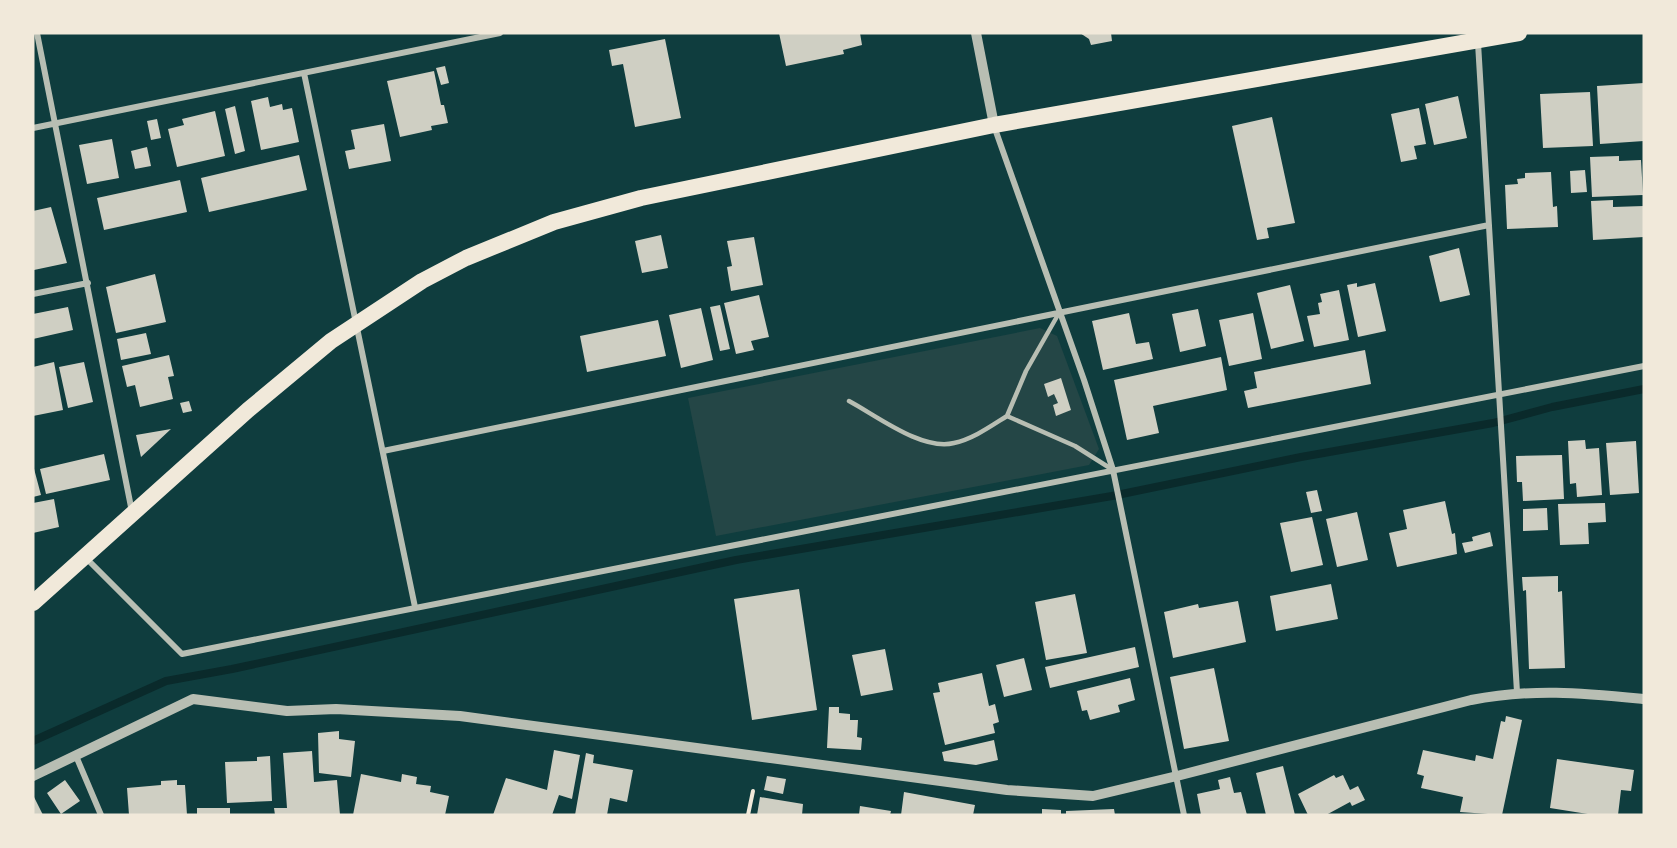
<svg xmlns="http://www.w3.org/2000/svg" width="1677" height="848" font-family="'Work Sans',sans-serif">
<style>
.green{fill:#244646}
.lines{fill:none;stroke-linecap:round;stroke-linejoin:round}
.stream{stroke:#0a2a2b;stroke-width:8}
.building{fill:#cfcfc3}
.path{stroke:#f1e9da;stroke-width:4}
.service{stroke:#b8beb3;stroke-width:4.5}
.minor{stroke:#b8beb3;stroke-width:6}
.tertiary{stroke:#b8beb3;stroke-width:10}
.trunk{stroke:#f1e9da;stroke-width:16}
</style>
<rect width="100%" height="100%" fill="#0f3d3e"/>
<path class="green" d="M1040 328 1057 336 1099 449 1089 465 716 536 688 398Z"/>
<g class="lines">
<path class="stream" d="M33 741 166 681 232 669 736 560 1112 496 1301 457 1493 423 1552 407 1644 389"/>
</g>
<path class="building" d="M779 33H860L862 45 843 50 844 54 786 66Z
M1080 33H1111L1112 41 1091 45 1089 39Z
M665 39 681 118 635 127 623 64 612 66 609 50Z
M445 66 449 83 441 85 436 68Z
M434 71 441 105H444L448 123 431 126 432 130 400 137 387 81Z
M1644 83V141L1600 144 1597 86Z
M1590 92 1593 146 1543 148 1540 94Z
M1458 96 1467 138 1434 145 1425 104Z
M268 97 270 107 282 104 283 110 292 108 299 142 261 150 251 101Z
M235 106 245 151 235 154 225 109Z
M1419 108 1426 144 1414 146 1417 159 1401 162 1391 114Z
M215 111 225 156 177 167 168 129 184 125 182 119Z
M1272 117 1295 223 1267 228 1269 238 1257 240 1232 126Z
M157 119 161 138 151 140 147 121Z
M384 124 391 161 349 169 345 151 355 149 351 130Z
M112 139 119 178 87 184 79 145Z
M147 147 151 166 135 169 131 151Z
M299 155 307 190 209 212 201 178Z
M1619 156V161L1641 160 1643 195 1592 197 1590 157Z
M1585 170 1587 192 1571 193 1570 171Z
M1551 172 1553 207 1557 206 1558 227 1507 229 1505 185 1518 184 1517 179 1525 178V173Z
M180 180 187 212 104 230 97 198Z
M1613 200V207L1644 206V237L1593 240 1591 201Z
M51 207 67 263 34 270 33 211Z
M661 235 668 268 642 273 635 241Z
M754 237 763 285 731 291 727 267 732 266 727 241Z
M1459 248 1470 295 1440 302 1429 256Z
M155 274 166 322 116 333 106 287Z
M1357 283V287L1375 283 1386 331 1358 337 1347 285Z
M1290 285 1304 341 1271 349 1257 293Z
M1339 290 1349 340 1314 347 1307 316 1320 314 1318 303 1322 302 1320 294Z
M759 295 769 337 751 341 754 350 736 354 724 303Z
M720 305 730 349 720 351 710 307Z
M68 307 73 330 33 339V314Z
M701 308 713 360 681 368 669 315Z
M1198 309 1206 346 1180 352 1172 314Z
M1129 313 1136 344 1149 342 1153 359 1103 370 1092 321Z
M1253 313 1262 359 1229 366 1219 320Z
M658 320 666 356 587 372 580 336Z
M146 333 151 354 121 360 117 339Z
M1365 350 1371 384 1248 408 1244 391 1257 388 1254 372Z
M169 355 174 376 168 377 173 399 140 407 135 385 127 387 122 366Z
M1221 357 1227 390 1153 406 1159 433 1127 440 1114 380Z
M54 362 63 410 33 416V367Z
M84 362 93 402 68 408 59 367Z
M1061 378 1071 410 1056 416 1053 405 1058 403 1054 394 1048 397 1044 384Z
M189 401 192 411 183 413 180 403Z
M171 429 141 457 136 435Z
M1585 440 1586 449 1599 448 1602 495 1577 497 1576 483 1570 484 1568 441Z
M1636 441 1639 493 1610 495 1606 443Z
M104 454 110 480 46 494 40 469Z
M1562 455 1564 499 1523 501 1522 482H1517L1516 456Z
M33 465 41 495 33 497Z
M1317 490 1322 511 1311 513 1306 492Z
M54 499 59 527 33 533V503Z
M1445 501 1452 534 1455 533 1457 554 1397 567 1389 533 1407 529 1403 510Z
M1605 503 1606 522 1588 523 1589 544 1560 545 1558 504Z
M1547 508 1548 530 1523 531V509Z
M1357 512 1368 560 1337 567 1326 519Z
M1312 517 1323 565 1291 572 1280 523Z
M1490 532 1493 546 1465 553 1462 543 1473 541 1472 537Z
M1558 576V592L1562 591 1565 668 1529 669 1526 590 1523 591 1522 577Z
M1331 584 1338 619 1276 631 1270 596Z
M799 589 817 710 752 720 734 599Z
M1075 594 1087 653 1046 660 1035 602Z
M1238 601 1246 642 1173 658 1164 612 1198 604 1199 608Z
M1135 647 1139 667 1050 688 1045 667Z
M885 649 893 690 861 696 852 655Z
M1024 658 1032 690 1004 697 996 665Z
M1214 668 1229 741 1184 749 1170 677Z
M982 673 989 706 995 704 999 722 993 724 995 733 945 745 933 693 940 692 938 683Z
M1130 678 1135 700 1118 705 1120 712 1090 720 1087 710 1082 711 1077 691Z
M829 707H839V713L850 714V720H858L857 737 862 738 861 750 827 748Z
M1506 716 1522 720 1502 815 1460 812 1463 797 1421 788 1424 776 1417 774 1423 750 1475 761 1476 755 1493 759 1501 721 1505 722Z
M339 731V739L355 741 351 777 319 773 318 733Z
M994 740 998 760 976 765 944 761 942 752Z
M554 750 580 755 572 799 559 795 552 815H493L506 778 547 790Z
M312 751 314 782 337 780 340 815H275L274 808H287L283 753Z
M586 753 594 755 593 763 633 770 627 802 610 798 607 815H575Z
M270 756 272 801 227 803 225 762 257 761V757Z
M1557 759 1634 770 1631 791 1621 790 1618 815H1594L1550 808Z
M1283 766 1295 815H1266L1256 773Z
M361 774 401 782 402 774 417 777 416 784 431 786 430 792 449 796 445 815H353Z
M1334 775 1336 778 1343 775 1350 790 1358 786 1365 800 1352 806 1350 802 1326 815H1308L1298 794Z
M767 776 786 779 783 794 764 790Z
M1230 777 1234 793 1241 792 1247 815H1201L1197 794 1220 789 1218 780Z
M65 780 80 801 61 814 47 793Z
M177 780V785H185L187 815H129L127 788 161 785V781Z
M904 792 975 805 973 815H901Z
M33 795 43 815H33Z
M760 797 803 804 802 815H757Z
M860 806 891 811 890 815H859Z
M197 808H230V815H197Z
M1042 809 1061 810V815H1042Z
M1114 809 1115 815H1066V811Z"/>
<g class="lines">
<path class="path" d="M748 815 753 791"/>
<path class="service" d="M849 401C877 416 922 451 954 443 973 439 991 426 1007 416L1075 446 1113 470
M1007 416 1026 371 1059 313"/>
<path class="minor" d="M37 33 132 512
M1478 43 1517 692
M304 73 415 607
M994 126 1084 380 1113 470 1184 815
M33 128 500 33
M33 294 88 283
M383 451 1489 225
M85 557 182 654 1644 366
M76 756 101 815"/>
<path class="tertiary" d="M976 33 994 125
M33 776 193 699 287 711 336 709 460 716 1007 790 1093 796 1177 776 1471 700C1533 688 1582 693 1644 699"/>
<path class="trunk" d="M33 603 248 410 331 341 422 281 466 258 554 222 641 198 994 125 1519 33"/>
</g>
<rect width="1677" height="848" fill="none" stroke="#f1e9da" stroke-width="69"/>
</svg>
